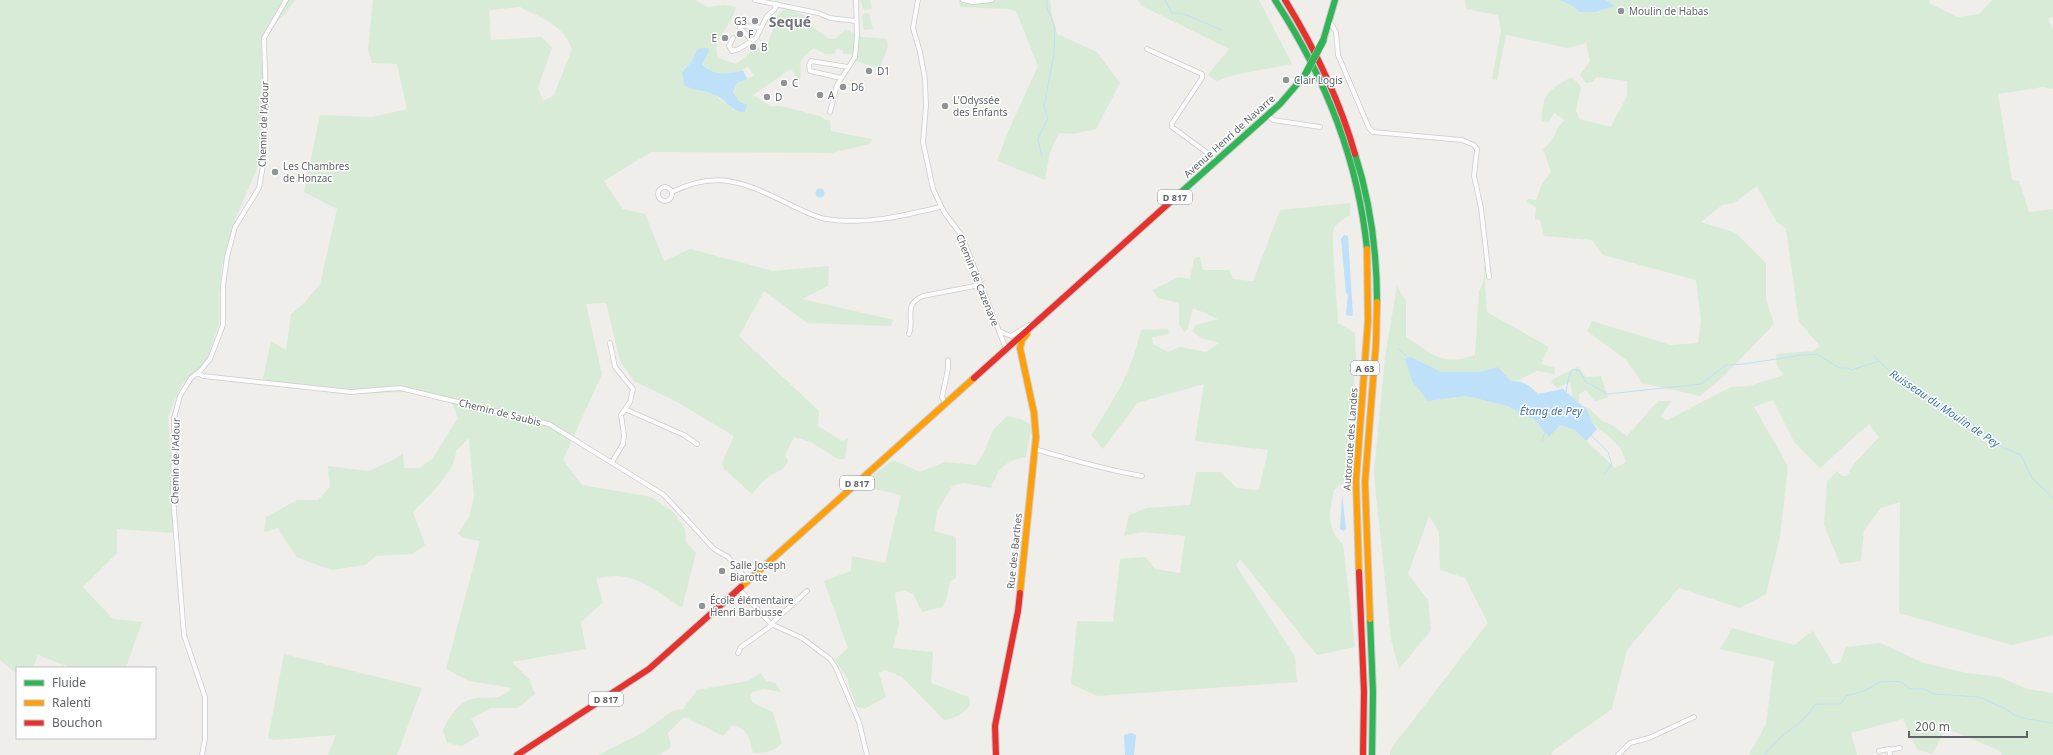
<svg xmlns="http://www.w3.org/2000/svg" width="2053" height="755" font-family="'Noto Sans',sans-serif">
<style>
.green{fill:#d8ebd6;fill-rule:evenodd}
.water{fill:#bfe0f9}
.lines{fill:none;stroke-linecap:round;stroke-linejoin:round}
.stream{stroke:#bfe0f9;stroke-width:1}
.street-casing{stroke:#cbcccc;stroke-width:5.5}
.fast-casing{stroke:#cacacb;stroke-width:8}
.slow-casing{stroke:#cacacb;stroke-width:8}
.jam-casing{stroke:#cacacb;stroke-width:8}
.street{stroke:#fdfcfc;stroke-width:4}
.fast{stroke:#30b455;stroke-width:6}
.slow{stroke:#ff9f0a;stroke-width:6}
.jam{stroke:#e5322d;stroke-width:6}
.fast-bridge-casing{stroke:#d7ceb8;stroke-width:8;stroke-linecap:butt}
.fast-bridge{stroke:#30b455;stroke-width:7}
.poi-dot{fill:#919496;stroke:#fff;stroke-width:1.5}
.labels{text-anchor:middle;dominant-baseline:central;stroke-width:3;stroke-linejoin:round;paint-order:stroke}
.shield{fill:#fff;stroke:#8f9295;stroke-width:1}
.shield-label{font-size:9px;font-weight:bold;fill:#5f6368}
.poi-label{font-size:10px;fill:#5f6368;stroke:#fff;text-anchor:start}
.street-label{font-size:10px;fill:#5f6368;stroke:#fff}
.water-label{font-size:11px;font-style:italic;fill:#4174aa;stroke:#fff}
.district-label{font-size:14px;font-weight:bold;fill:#70757a;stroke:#fff}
</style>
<rect width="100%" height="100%" fill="#efeeea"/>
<path class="green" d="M0 0H295L284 15 261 37 264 103 258 166 232 227 222 267 219 294V324L209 354 198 376 182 384 168 416 171 457V497L174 533 117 529V553L83 587 113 619 142 622 126 668H72L38 655 33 668H17V674L0 660Z
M373 0H696L707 7 725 5 736 7C733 25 711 39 718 58L736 64 753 50 767 45 776 22 773 20 786 8 806 16 813 27 829 39H835L846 29 862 37 887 39 888 46 880 68 856 61 857 54H843V50L836 49 835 54H825L814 48C796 62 802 61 800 82L791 69 753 95 770 106H781L820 116 826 120H830L831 131 872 139 869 144 832 153 651 152 604 181 623 209 645 214 664 261 690 249 773 271 829 266 828 286 802 299 894 320 890 326 807 323 764 291 739 336 819 411 818 426 842 441 848 438 845 459H838L811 442 794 437 785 455 788 461C782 474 776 470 768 477 762 481 757 489 752 494L724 469 722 463 734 436 677 402 634 381 620 361 606 303 586 304 602 374 563 460 582 485 651 497 674 513 685 529 686 542 696 553 682 608C654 589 631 568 596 579L603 602 581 622 586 649 512 662 529 679 535 694 518 708H490L471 719 480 735 462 746 447 743 443 730C449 718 456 705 469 700 486 694 497 704 512 688L469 681 446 669 480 541 464 538 458 534 469 517 474 497 469 438 456 451C456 472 427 497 413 512L425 545 412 554 376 556 365 565 332 570 296 557 278 528 264 532 266 517 297 500H318L330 487 328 466 369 471 393 460 403 453 404 468H419L432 459 458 418 450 398 408 392 344 394 262 383 271 341 286 350 291 314 305 302 320 284 337 209 304 192 320 115 372 117 407 109 397 64 372 63 368 49ZM520 7C543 19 562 24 572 49L554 95 543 101 538 88 552 48 542 37 491 40 489 10ZM697 50 709 52 702 64C714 77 735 76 748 66L754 76C744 80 733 81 734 94L739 101 744 103 735 111 715 95 690 88 682 71 691 62Z
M860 0H870L872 9 864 10Z
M959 0H1050L1052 16 1057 34 1097 52 1120 83 1096 129 1073 134 1059 133 1050 152 1045 180 997 161 1007 134 1038 66 1016 11 1007 9 960 7Z
M1138 0H1259L1292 64 1234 75 1217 81 1208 75 1229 49 1142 6Z
M1465 0H1559L1571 5 1580 12H1596L1614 6 1606 0H1929L1930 4 1958 17 1979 14 1992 0H2053V16L2048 19 2053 29V89L2043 87 1998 94 2012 180 2019 181 2029 212 2053 209V635L2012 645 1899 613 1900 502 1881 508 1864 530 1861 561 1840 564 1824 525 1827 481 1837 471 1842 476H1847L1854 464 1879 437 1869 424 1820 468 1794 442 1773 400 1754 407 1788 466 1780 537 1766 594 1740 608 1679 588 1627 650 1612 709 1554 750 1551 755H1390V750L1488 623 1465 578 1440 570 1439 532 1429 516 1408 574 1428 600 1431 630 1399 669 1391 639 1374 474 1385 357 1397 286 1406 301V337C1433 354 1442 367 1475 355L1479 291 1484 281V266H1486L1485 285 1487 312 1549 347 1541 364 1555 368 1554 374 1537 371 1519 380 1511 381 1498 367 1478 372H1442L1411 357 1428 401 1466 396 1507 406 1535 420 1549 437 1560 425 1575 430 1615 468 1626 462C1621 436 1589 428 1576 406 1572 400 1572 389 1570 382L1557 388 1551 382 1553 379 1578 367 1586 377 1601 376 1608 397 1595 402 1586 390 1579 394V404L1590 409 1602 421 1612 425 1627 436 1658 401H1672L1660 417 1667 420 1731 387 1749 386 1784 375 1777 366 1776 354 1813 351 1820 346 1799 322 1786 229 1776 221 1757 186 1734 203 1722 205 1701 222 1736 233 1766 263V299L1774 324 1724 376 1700 396 1642 383 1626 360 1587 331 1592 321 1671 345 1698 343 1701 321 1696 280 1603 255 1592 240 1544 236 1540 220 1535 219 1536 207 1527 202 1528 199 1536 200 1542 184 1551 172 1543 149C1554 142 1555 128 1565 120L1554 113 1548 123 1542 121C1541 96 1550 88 1572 77L1581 87 1576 111 1579 119 1611 127 1627 96V81L1597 77 1592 82 1586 83 1580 75 1590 61 1586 43 1568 48 1506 35 1497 80 1492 79 1501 31 1498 15 1466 9Z
M864 13H869L873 29 864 30 862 18Z
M1350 203V215C1344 219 1338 222 1334 228 1330 236 1338 309 1338 323L1355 333 1356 360 1344 482 1334 490C1330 511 1325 528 1343 544L1355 647 1317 655 1240 559 1236 565 1295 657 1297 682 1097 696 1071 684 1077 621 1113 622 1120 559 1146 557 1155 569 1180 573 1185 536 1141 532 1124 536 1129 515 1147 508 1190 505 1196 472H1220L1237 488 1259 490 1268 450 1195 441 1204 384 1137 403 1103 449 1091 435C1115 398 1131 373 1141 330L1168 329 1169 334 1152 337 1153 344 1168 352 1180 347 1206 352 1219 343 1201 338 1192 331 1196 325 1218 319 1193 308 1188 328 1184 333 1179 324V303L1157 298 1153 290 1178 277 1190 279 1194 258 1200 257 1203 270H1229L1233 279 1253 281 1280 210Z
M1007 416 1020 419 1032 425 1026 457C1004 461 999 468 991 488L964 483 952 486 937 512 934 531 956 537V578L950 581 946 601 942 607 922 612 913 594 903 590 895 593 899 623 893 648 933 652 931 683 969 697 970 706C963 713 955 719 944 720L902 677 885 670 879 673 886 697 864 709 856 706 847 678 835 660 848 648 824 581 851 571 852 556 885 563 901 495 865 487 863 483 893 460 920 472 945 462 976 465 982 456 993 430Z
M1732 628 1794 645 1813 631 1833 664 1840 663 1846 647 1880 643 1924 663 1967 673 2000 677 2027 689 2053 693V755H2002L2000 751 1946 728 1932 754 1917 749 1903 719 1851 733 1857 755H1749L1766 724 1774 661 1720 649Z
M284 654 422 688 397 755H328L336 735 273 740 268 738Z
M761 673 766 681 776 683 781 692 764 689 752 692 750 698 753 703 773 712 782 743C774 752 765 753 753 753 750 741 749 728 732 725L723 736 684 717 668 733 671 747 659 755H598L644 732 672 711 683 709 697 690 748 681Z"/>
<path class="water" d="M1559 0H1606L1615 6 1596 12H1580L1571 5Z
M702 48H708L709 52 702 64C712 76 730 75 743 70L747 79 737 83 733 92 739 101 747 105 745 112C731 113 726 99 715 95 705 90 693 91 684 85L682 72 691 62 697 50Z
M815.5 193a4.5 4.5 0 1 1 9 0a4.5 4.5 0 1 1-9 0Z
M1344 235 1348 236 1353 315 1351 316 1346 315 1348 294 1346 293 1341 239Z
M1411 357 1442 372H1478L1498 367 1511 381C1523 380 1530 386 1538 394L1563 389 1587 410 1592 423 1597 429 1586 441 1575 430 1560 425 1549 437 1535 420 1507 406 1466 396 1428 401 1412 381 1405 359Z
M1342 494 1346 529 1344 531 1340 529Z
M1131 733 1136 735 1134 755H1125L1124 735Z"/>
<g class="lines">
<path class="stream" d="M1165 0 1172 13 1184 14 1222 30
M1042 156 1038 139 1048 118 1044 107 1054 54 1055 27 1047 7V0
M1399 349 1408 358
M1874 356 1879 361
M1566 392 1569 376 1573 369 1579 370 1586 382 1608 394 1701 384 1726 365 1744 364 1802 355 1817 354 1839 368H1848L1851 370 1879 361 1897 378 1961 417 1964 423 1971 424 1989 436 1999 446 2021 455 2032 478 2053 498
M1591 435 1608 452 1612 464 1605 473
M1542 441 1545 432
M1764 755 1782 736 1802 721 1816 704H1841L1846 696 1864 691 1880 682 1895 681 1901 682 1910 689H1924L1934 694 1979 697 2004 708 2014 715 2027 719 2053 723"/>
<g class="street-casing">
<path id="street" d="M755 0 818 13 830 18 856 21
M918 0 913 28 920 52 925 79 926 106 923 142 933 189 944 212 962 236 1006 349
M963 0 973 2 992 0
M1330 22 1336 32 1338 55 1369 128 1373 132 1462 140 1474 145 1477 149 1474 176 1481 208 1489 277
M733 38 729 46 732 51 739 49 756 38 767 16 774 10 777 4
M752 41 740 28V25L761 28
M1147 49 1202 74V78L1172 123V127L1217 160
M841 78 810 71 809 65 811 61 848 67
M830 112 837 85 855 57 857 35 856 0
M1268 115 1273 120 1320 127
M658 194a7 7 0 1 1 14 0a7 7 0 1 1-14 0Z
M672 192C721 168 749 185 793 206 804 211 814 217 826 219 865 225 903 216 940 207
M999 331 1011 336 1029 325
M909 334C915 319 902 305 923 296L980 285
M610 343 615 367 633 389 630 402 621 415 624 435 623 444 612 462
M198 373 203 376 351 392 400 388 549 424 664 495 714 549 728 557 748 581
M945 403 942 397 948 369V360
M625 409 684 435 697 444
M1034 449C1070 459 1105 470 1142 476
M739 589 771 624 802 638 830 659 836 668 859 722 867 755
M771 624 807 591
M738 653 741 647 772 625
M1879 751 1889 749V750
M202 755 205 739V697L184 635 173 497 174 418 180 396 191 378 201 370 210 359 223 325V286L227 257 235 227 259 188 263 166 266 104 264 38 286 0
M1618 755 1630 743 1649 738 1694 717
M1890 755 1889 750 1900 748"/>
</g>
<g class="fast-casing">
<path id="fast" d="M1275 0C1324 75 1358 159 1367 249
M1323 41 1335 0
M1355 154C1370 201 1377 253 1377 302
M1178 195 1280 104 1305 75
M1370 619 1373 692 1372 755"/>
</g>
<g class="slow-casing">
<path id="slow" d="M1359 572 1356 481 1368 321 1367 249
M741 587 974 378
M1020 593 1036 437 1034 413 1020 348 1022 340 1027 334
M1370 619 1365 482 1376 343 1377 302"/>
</g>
<g class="jam-casing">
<path id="jam" d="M1285 0C1315 49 1339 98 1355 154
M974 378 1178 195
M1359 572 1364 692 1363 755
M517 755 649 669 741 587
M996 755 995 726 1018 611 1020 593"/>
</g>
<use href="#street" class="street"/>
<use href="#fast" class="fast"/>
<use href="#slow" class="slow"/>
<use href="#jam" class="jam"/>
<g class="fast-bridge-casing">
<path id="fast-bridge" d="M1305 75 1323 41"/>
</g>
<use href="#fast-bridge" class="fast-bridge"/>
</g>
<g class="poi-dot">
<circle cx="1621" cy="11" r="4"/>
<circle cx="755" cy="21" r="4"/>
<circle cx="740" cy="34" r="4"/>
<circle cx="725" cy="38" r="4"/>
<circle cx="753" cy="47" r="4"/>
<circle cx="869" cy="71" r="4"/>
<circle cx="1286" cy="80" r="4"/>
<circle cx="784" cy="83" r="4"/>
<circle cx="843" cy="87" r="4"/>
<circle cx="820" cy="95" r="4"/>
<circle cx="767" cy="97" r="4"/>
<circle cx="945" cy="106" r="4"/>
<circle cx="275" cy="172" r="4"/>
<circle cx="722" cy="571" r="4"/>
<circle cx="702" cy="606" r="4"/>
</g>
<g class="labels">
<g class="shield">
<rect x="1158" y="190" width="34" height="14" rx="3"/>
<rect x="1351" y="361" width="28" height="14" rx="3"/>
<rect x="840" y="476" width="34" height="14" rx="3"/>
<rect x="589" y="692" width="34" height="14" rx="3"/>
</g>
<g class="shield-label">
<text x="1175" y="197">D 817</text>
<text x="1365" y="368">A 63</text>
<text x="857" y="483">D 817</text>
<text x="606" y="699">D 817</text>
</g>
<g class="poi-label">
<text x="1629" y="11">Moulin de Habas</text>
<text x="747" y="21" text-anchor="end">G3</text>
<text x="748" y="34">F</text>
<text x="717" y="38" text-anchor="end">E</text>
<text x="761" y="47">B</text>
<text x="877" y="71">D1</text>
<text x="1294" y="80">Clair Logis</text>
<text x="792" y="83">C</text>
<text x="851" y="87">D6</text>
<text x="828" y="95">A</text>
<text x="775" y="97">D</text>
<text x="953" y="100">L'Odyssée<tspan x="953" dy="12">des Enfants</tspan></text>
<text x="283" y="166">Les Chambres<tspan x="283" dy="12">de Honzac</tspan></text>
<text x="730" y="565">Salle Joseph<tspan x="730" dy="12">Biarotte</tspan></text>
<text x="710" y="600">École élémentaire<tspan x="710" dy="12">Henri Barbusse</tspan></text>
</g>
<g class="street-label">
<text transform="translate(263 124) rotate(-88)">Chemin de l'Adour</text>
<text transform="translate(1229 136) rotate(-42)">Avenue Henri de Navarre</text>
<text transform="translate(978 280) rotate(68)">Chemin de Cazenave</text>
<text transform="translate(500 412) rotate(14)">Chemin de Saubis</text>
<text transform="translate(1350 439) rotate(-86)">Autoroute des Landes</text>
<text transform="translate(175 461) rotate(-89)">Chemin de l'Adour</text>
<text transform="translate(1014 551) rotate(-84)">Rue des Barthes</text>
</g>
<g class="water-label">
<text transform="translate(1945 408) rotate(34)">Ruisseau du Moulin de Pey</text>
<text x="1551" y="410">Étang de Pey</text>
</g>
<g class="district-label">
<text x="790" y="21">Sequé</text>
</g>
</g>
<rect x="16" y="667" width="140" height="72" fill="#ffffff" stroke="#bfc1c3"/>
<rect x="24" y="680" width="20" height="6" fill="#30b455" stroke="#bfc1c3"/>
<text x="52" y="687" font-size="12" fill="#5f6368">Fluide</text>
<rect x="24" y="700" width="20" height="6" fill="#ff9f0a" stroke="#bfc1c3"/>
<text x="52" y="707" font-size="12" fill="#5f6368">Ralenti</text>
<rect x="24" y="720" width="20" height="6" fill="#e5322d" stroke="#bfc1c3"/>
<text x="52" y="727" font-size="12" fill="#5f6368">Bouchon</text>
<path d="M1909 731v6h118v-6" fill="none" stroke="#5f6368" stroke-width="2"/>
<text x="1915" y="731" font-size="12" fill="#5f6368" stroke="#ffffff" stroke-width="3" paint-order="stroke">200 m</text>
</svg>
